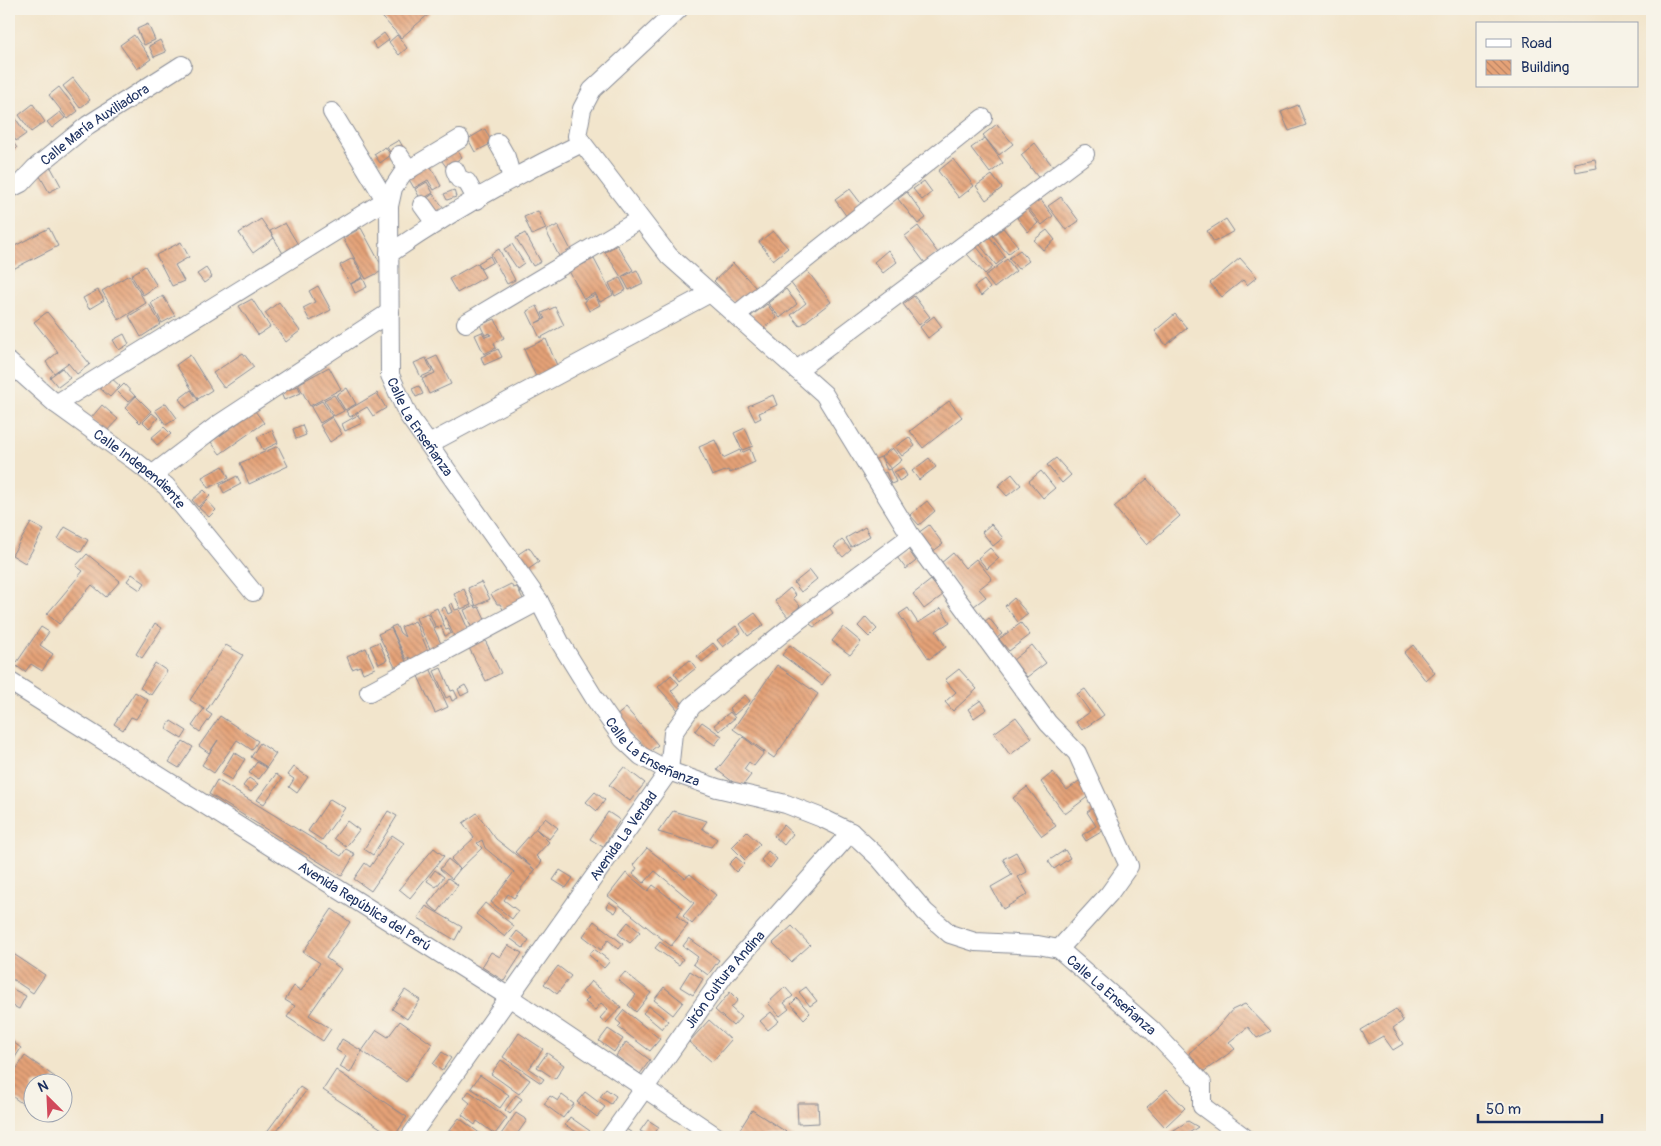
<svg xmlns="http://www.w3.org/2000/svg" width="1661" height="1146" font-family="Pangolin,sans-serif">
<style>
.building{fill:url(#building-back-hatch)}
.lines{fill:none;stroke-linecap:round;stroke-linejoin:round}
.street-casing{stroke:#868a95;stroke-width:20}
.street{stroke:#fff;stroke-width:18}
.labels{text-anchor:middle;dominant-baseline:central;stroke-width:4;stroke-linejoin:round;paint-order:stroke}
.street-label{font-size:14px;fill:#1b2f5e;stroke:#f7f3e8}
</style>
<defs>
<pattern id="building-back-hatch" width="6" height="6" patternUnits="userSpaceOnUse" patternTransform="scale(1.25)"><rect width="6" height="6" fill="#e5a277"/><path d="M-1 5l2 2M0 0l6 6M5-1l2 2" fill="none" stroke="#b98465"/></pattern>
</defs>
<rect width="100%" height="100%" fill="#f7f3e8"/>
<filter id="ink" filterUnits="userSpaceOnUse"><feTurbulence type="fractalNoise" baseFrequency=".02" numOctaves="2"/><feDisplacementMap in="SourceGraphic" scale="10" xChannelSelector="R" yChannelSelector="G"/><feConvolveMatrix kernelMatrix="1 2 1 2 8 2 1 2 1" color-interpolation-filters="sRGB"/></filter>
<filter id="wash" filterUnits="userSpaceOnUse"><feTurbulence type="fractalNoise" baseFrequency=".0096" numOctaves="4" result="noise"/><feDisplacementMap in="SourceGraphic" scale="20" xChannelSelector="R" yChannelSelector="G"/><feGaussianBlur stdDeviation="1.12" result="paint"/><feColorMatrix in="noise" values="0 0 0 0 0 0 0 0 0 0 0 0 0 0 0 0 0 1.4 0 .05"/><feComposite in="paint" operator="in"/></filter>
<g filter="url(#wash)">
<rect width="100%" height="100%" fill="#f2e5cc"/>
<g id="blocks">
<path class="building" d="M375 9H427L430 13 401 38Z
M148 24 155 40 144 45 137 29Z
M384 33 389 40 377 49 372 42Z
M134 35 151 59 137 69 120 45Z
M397 35 407 48 399 55 389 42Z
M160 40 166 52 154 57 149 46Z
M73 78 90 100 80 108 63 86Z
M59 87 78 111 68 119 49 95Z
M33 104 45 122 31 132 19 115Z
M1298 105 1306 125 1289 131 1281 112Z
M60 112 65 118 52 128 47 122Z
M14 116 26 134 16 141 9 129V120Z
M997 124 1013 144 999 155 983 135Z
M485 129 492 143 475 152 468 139Z
M9 136 17 148 9 154Z
M985 138 1003 163 990 173 971 148Z
M399 140 403 147 391 154 387 147Z
M1035 143 1054 168 1040 180 1021 155Z
M454 146 462 157 447 168 439 157Z
M385 147 391 155 380 163 374 154Z
M953 159 974 186 959 198 938 171Z
M1595 159 1597 168 1575 172 1574 163Z
M429 163 441 186 434 190 428 180 414 188 407 176Z
M49 164 61 186 49 192 37 171Z
M992 175 1002 188 986 200 976 186Z
M924 181 932 192 922 200 913 189Z
M427 182 433 193 421 200 415 189Z
M850 189 863 206 847 217 835 200Z
M454 190 456 197 447 200 444 194Z
M907 192 926 218 918 224 898 199Z
M433 194 444 208 435 215 423 201Z
M1061 197 1079 221 1066 230 1048 206Z
M1040 199 1053 216 1042 225 1028 208Z
M1027 209 1038 223 1028 232 1017 218Z
M538 211 546 229 532 235 524 217Z
M261 219 274 238 253 253 239 233Z
M1226 219 1234 231 1214 242 1207 231Z
M285 223 300 248 285 257 270 231Z
M558 225 572 252 560 258 546 231Z
M918 226 938 253 925 263 905 236Z
M49 228 58 246 13 269 9 261V249Z
M361 228 384 270 366 279 343 238Z
M1003 228 1018 246 1008 254 993 236Z
M1047 230 1055 240 1043 250 1034 240Z
M773 231 788 248 773 260 759 242Z
M525 233 541 262 533 266 516 238Z
M990 237 1005 257 996 265 980 245Z
M181 242 189 257 175 265 184 281 172 286 156 255Z
M512 244 524 263 517 268 504 249Z
M617 245 633 270 621 277 605 252Z
M976 246 993 267 985 274 967 254Z
M499 249 515 280 507 284 491 254Z
M888 250 897 262 883 273 874 262Z
M1020 250 1029 261 1018 269 1009 258Z
M490 256 493 262 481 269 478 263Z
M353 258 363 277 350 284 340 265Z
M1240 258 1257 277 1247 285 1243 280 1222 297 1210 283Z
M594 259 613 295 600 302 595 293 584 299 569 271Z
M1007 259 1016 271 994 288 985 276Z
M477 263 485 277 457 293 449 279Z
M733 263 757 289 738 307 714 281Z
M145 266 157 286 143 295 131 275Z
M206 268 212 277 204 283 197 274Z
M806 269 831 302 800 326 791 315 806 303 790 282Z
M637 270 643 283 629 290 622 277Z
M129 275 146 303 119 320 102 291Z
M363 278 367 287 355 293 351 284Z
M620 278 626 290 615 296 609 283Z
M984 280 990 288 981 296 974 287Z
M318 286 331 310 310 321 303 308 315 302 309 291Z
M786 289 797 304 780 318 768 303Z
M98 290 104 300 89 309 83 298Z
M595 295 600 305 589 311 584 301Z
M163 296 175 316 162 323 151 303Z
M914 296 930 317 919 325 903 304Z
M252 299 270 327 258 335 239 306Z
M279 302 300 331 286 342 265 313Z
M149 304 161 324 141 337 129 316Z
M767 304 777 318 761 330 751 316Z
M537 306 543 319 536 323 545 319 542 313 555 307 564 325 540 338 527 311Z
M47 312 90 364 77 374 68 363 54 373 46 362 58 352 34 322Z
M1175 314 1187 328 1166 345 1155 331Z
M934 316 942 327 928 338 920 327Z
M495 319 504 338 494 343 496 348 484 354 475 335 482 332 485 337 491 335 490 333 485 335 480 325Z
M124 334 129 344 119 350 113 340Z
M546 339 558 368 536 377 524 349Z
M498 349 502 357 484 365 481 357Z
M243 353 254 367 224 388 213 373Z
M190 355 212 390 198 399 176 365Z
M437 356 451 384 429 394 422 379 435 373 428 360Z
M426 358 432 372 421 377 414 363Z
M329 367 341 389 310 406 298 384Z
M62 368 70 378 58 387 50 377Z
M110 377 120 386 110 397 96 385Z
M124 384 135 396 128 402 117 391Z
M298 386 301 393 284 400 281 393Z
M419 386 423 394 416 397 412 389Z
M347 388 356 404 345 410 336 395Z
M191 390 198 400 186 408 179 399Z
M377 393 386 408 373 416 367 407 350 417 346 411Z
M334 395 344 411 334 416 324 400Z
M773 395 777 405 759 413 761 418 755 421 748 406Z
M136 396 151 411 140 423 125 408Z
M322 401 332 416 320 423 311 407Z
M949 401 962 417 923 448 910 431Z
M166 403 177 418 166 425 155 410Z
M102 405 118 419 106 432 91 418Z
M255 411 264 423 220 454 211 442Z
M152 413 158 418 149 428 143 422Z
M358 415 362 423 345 431 342 424Z
M332 417 342 434 330 442 320 425Z
M302 425 306 435 296 439 293 429Z
M164 427 171 434 157 445 151 438Z
M745 428 753 446 742 450 734 433Z
M272 430 278 443 263 450 257 437Z
M909 437 915 446 902 456 895 447Z
M715 440 723 458 740 450 741 453 750 449 755 462 730 473 728 470 712 476 699 447Z
M278 446 288 466 249 484 240 463Z
M892 448 902 460 891 469 881 457Z
M881 457 887 470 890 469 896 482 891 484 886 472 876 476 870 461Z
M929 458 936 467 919 480 912 471Z
M1056 458 1071 475 1062 483 1047 465Z
M223 466 229 478 208 488 202 477Z
M903 468 907 476 899 481 894 472Z
M1041 471 1055 488 1043 498 1029 481Z
M1012 474 1021 485 1007 496 998 486Z
M237 476 241 484 224 493 220 485Z
M1147 479 1180 516 1147 545 1114 507Z
M204 490 210 496 198 507 192 500Z
M207 500 216 510 209 517 199 508Z
M927 501 935 511 919 525 910 515Z
M31 523 44 530 25 563 12 555Z
M991 524 1003 538 993 546 982 532Z
M929 525 943 544 932 552 918 533Z
M65 527 88 540 81 552 58 539Z
M865 527 870 536 851 547 846 538Z
M842 540 851 550 843 557 834 547Z
M529 547 539 562 526 571 517 555Z
M990 548 999 558 987 569 978 558Z
M908 549 916 561 906 569 897 557Z
M953 553 965 568 976 559 992 579 979 589 986 597 974 606 941 563Z
M87 554 120 581 106 597 92 585 59 624 47 614 83 571 76 566Z
M810 570 817 579 801 592 794 583Z
M132 574 145 583 140 590 127 581Z
M931 580 943 595 924 609 913 594Z
M481 582 490 599 476 606 468 588Z
M511 584 513 588 517 587 525 603 505 613 500 604H497L491 594Z
M790 588 796 595 793 598 800 606 788 617 775 601Z
M464 589 471 605 461 609 454 594Z
M1014 598 1028 614 1018 622 1005 606Z
M452 603 455 610 459 609 468 629 454 636 441 609 445 607 448 614 452 612 449 605Z
M475 605 476 608 479 607 487 624 473 631 464 610Z
M828 606 833 613 814 627 807 622Z
M437 608 446 630 449 629 451 633 445 636 441 626 436 628 429 612Z
M908 608 918 623 941 608 950 622 936 631 946 647 929 659 899 614Z
M427 613 443 648 432 653 416 618Z
M755 613 764 625 748 636 740 624Z
M866 617 877 629 869 637 858 626Z
M989 618 1002 634 992 642 979 626Z
M415 621 428 651 410 661 409 657 406 659 391 627 396 625 400 633 405 637 401 627Z
M155 623 162 628 142 658 136 654Z
M1021 623 1030 635 1009 651 999 639Z
M736 626 741 633 723 647 717 640Z
M41 627 49 632 40 645 53 654 42 671 31 664 25 672 15 665Z
M843 627 861 642 850 655 832 641Z
M391 628 408 666 397 671 378 634Z
M483 636 501 673 486 681 467 644Z
M379 642 387 660 379 664 370 646Z
M713 643 718 649 702 662 697 656Z
M226 645 243 655 206 711 212 715 200 732 192 726 204 709 190 700Z
M790 645 830 674 822 685 782 655Z
M1032 645 1046 663 1027 677 1013 660Z
M1413 645 1435 673 1426 681 1404 653Z
M366 648 375 668 363 673 360 666 352 669 347 657Z
M690 660 696 668 680 681 674 673Z
M155 663 167 671 151 695 140 688Z
M777 665 818 694 774 758 733 729Z
M430 668 448 707 435 713 417 674Z
M441 668 451 691 454 690 458 698 452 701 450 696 446 698 434 671Z
M959 669 977 689 953 711 945 702 956 692 945 680Z
M671 675 679 684 671 691 684 705 678 710 658 687Z
M465 685 469 692 461 696 458 689Z
M1085 689 1104 715 1082 730 1076 722 1090 712 1077 694Z
M135 692 148 700 136 719 131 717 123 730 114 724Z
M745 695 750 701 734 715 729 708Z
M981 700 987 709 974 718 968 709Z
M626 708 658 745 647 754 615 717Z
M730 712 735 718 719 731 714 725Z
M220 716 258 741 252 750 237 740 214 773 202 765 218 740 209 753 199 746Z
M1016 717 1032 738 1010 755 994 733Z
M171 721 187 731 182 739 166 729Z
M702 722 722 736 715 745 695 731Z
M743 737 764 753 754 766 749 762 744 769 751 775 741 788 717 770Z
M183 741 193 747 179 768 169 762Z
M260 743 276 754 267 767 251 757Z
M234 752 245 759 232 780 221 774Z
M257 762 267 768 259 779 249 773Z
M294 767 308 777 297 793 289 787 294 779 288 775Z
M624 767 645 783 630 801 609 785Z
M1053 772 1067 790 1079 781 1090 795 1065 814 1041 782Z
M276 774 282 779 264 804 257 800Z
M249 778 258 784 251 792 243 786Z
M217 780 341 856 346 849 355 854 342 876 209 794Z
M1027 787 1056 826 1042 836 1013 798Z
M595 792 605 800 597 811 586 802Z
M330 799 345 808 322 840 308 831Z
M1093 808 1106 829 1086 841 1082 835 1096 826 1087 812Z
M388 811 397 816 373 855 364 849Z
M673 811 707 821 702 828 717 839 711 847 658 832Z
M608 812 620 820 603 847 590 839Z
M477 813 496 839 535 870 514 898 508 894 504 900 518 911 512 919 491 902 514 872 485 848 482 840 477 843 482 848 460 869 451 859 474 838 463 823Z
M545 818 558 828 549 839 536 829 549 842 536 856 542 862 535 870 515 852Z
M347 821 359 830 346 847 334 838Z
M783 825 793 834 784 845 774 836Z
M747 832 760 844 745 860 732 847Z
M392 835 404 843 371 891 354 879 365 863 370 867Z
M434 848 444 856 410 898 399 889Z
M647 848 685 878 690 874 716 895 692 924 683 916 694 903 655 871 644 883 633 874 637 868 633 865Z
M1065 850 1070 858 1054 869 1048 861Z
M768 851 777 859 770 868 761 860Z
M1016 852 1027 872 1018 877 1028 894 1003 909 991 887 1012 875 1003 859Z
M736 857 744 864 736 872 729 864Z
M448 859 460 869 452 879 440 869Z
M435 870 444 877 436 887 427 881Z
M560 870 573 878 566 888 553 880Z
M626 873 648 891 653 885 683 908 677 916 688 925 671 946 608 896Z
M448 878 458 885 438 912 428 904Z
M609 902 618 908 615 913 606 907Z
M485 903 514 926 505 937 476 914Z
M426 906 462 927 455 940 418 918Z
M332 909 350 922 326 958 341 969 309 1015 331 1029 323 1041 287 1017 295 1006 285 1000 294 986 301 991 320 963 303 952Z
M594 921 623 944 619 949 608 940 601 950 583 936Z
M628 922 640 932 630 943 618 934Z
M792 926 810 945 791 962 773 943Z
M517 931 529 940 523 948 511 939Z
M689 938 719 960 708 975 693 964 698 957 683 946Z
M660 942 683 959 679 965 655 948Z
M508 945 522 953 504 981 482 967 491 952 500 957Z
M594 949 610 961 604 968 589 955Z
M9 951 45 975 33 993 9 977Z
M558 966 571 976 557 994 544 984Z
M690 971 703 979 693 995 680 987Z
M625 972 651 993 636 1012 628 1005 636 995 618 980Z
M591 981 621 1007 606 1023 600 1018 608 1009 601 1003 595 1010 585 1002 589 998 582 992Z
M9 987 26 996 19 1009 9 1004Z
M664 987 683 1002 673 1015 654 1000Z
M785 987 793 996 784 1003 789 1009 780 1016 768 1003Z
M806 987 817 1001 810 1006 799 992Z
M405 990 420 1000 407 1019 392 1009Z
M730 992 738 1000 731 1008 741 1017 733 1026 715 1010Z
M797 998 810 1013 804 1019 791 1004Z
M1245 1004 1271 1031 1257 1038 1248 1027 1229 1042 1235 1049 1203 1072 1189 1053 1218 1027 1232 1010Z
M649 1006 668 1021 662 1029 643 1013Z
M1396 1009 1403 1021 1393 1028 1403 1044 1393 1050 1383 1036 1369 1044 1361 1030Z
M624 1010 660 1039 650 1051 618 1027 621 1024 616 1020Z
M771 1012 779 1021 768 1030 760 1021Z
M709 1020 731 1040 712 1062 689 1042Z
M400 1021 432 1044 406 1082 362 1051 377 1030 388 1037Z
M608 1029 623 1039 614 1052 599 1041Z
M519 1033 543 1049 529 1069 544 1079 541 1083 503 1057Z
M9 1039 21 1048 9 1067Z
M342 1039 362 1051 350 1073 340 1067 346 1056 336 1050Z
M626 1042 650 1060 640 1074 616 1056Z
M442 1052 451 1058 442 1071 433 1064Z
M547 1053 564 1065 555 1079 537 1067Z
M25 1056 55 1077 50 1084H32L31 1110 9 1094V1080Z
M501 1060 530 1080 519 1094 491 1074Z
M336 1070 407 1117 394 1137 323 1090Z
M480 1075 509 1095 500 1108 471 1088Z
M300 1087 306 1091 272 1137H263Z
M606 1089 616 1096 611 1104 600 1097Z
M1167 1089 1185 1108 1165 1127 1147 1107Z
M469 1091 507 1118 495 1134 477 1121 475 1125 462 1115 470 1103 464 1098Z
M585 1092 605 1107 597 1117 577 1102Z
M516 1095 522 1099 510 1114 505 1110Z
M562 1095 574 1104 563 1118 544 1104 550 1096 558 1101Z
M797 1103H818L819 1123 798 1124Z
M752 1110 794 1137H742L737 1134Z
M516 1113 527 1120 515 1137H499Z
M570 1117 590 1131 585 1137 565 1125Z
M459 1118 485 1137H444Z
M648 1120 659 1127 652 1137 640 1131Z
M1188 1121 1198 1127 1183 1137H1163Z
M626 1129 637 1136 638 1133 644 1137H621Z"/>
</g>
</g>
<g filter="url(#ink)">
<use href="#blocks" fill-opacity="0" stroke="#868a95" stroke-width="1"/>
<g class="lines">
<g class="street-casing">
<g id="street">
<path d="M679 9 592 90 582 109 577 136 669 256 824 394 911 536 1048 723 1077 753 1129 866 1109 894 1059 949"/>
<path id="s1" d="M332 112 389 206 390 375 408 415 539 601 561 644 595 699 623 739 641 756 669 771 717 788 786 804 822 818 851 832 880 859 925 912 950 934 975 942 1038 945 1059 949 1152 1030 1202 1083V1106L1244 1137"/>
<path d="M498 143 506 157 512 179"/>
<path d="M399 155 409 170"/>
<path d="M455 170 459 179 467 182 477 200"/>
<path id="s2" d="M9 189 21 183 35 168 88 125 182 65"/>
<path d="M422 205 435 223"/>
<path d="M389 206 393 188 403 173 460 139"/>
<path d="M389 254C450 212 515 175 582 143"/>
<path d="M736 315 983 118"/>
<path d="M466 323 640 219"/>
<path id="s3" d="M9 362 56 404 135 461 166 486 253 592"/>
<path d="M797 370 1085 154"/>
<path d="M56 404 386 200"/>
<path d="M429 444 710 293"/>
<path d="M152 475 219 424 390 312"/>
<path id="s4" d="M9 681 509 997 717 1137"/>
<path d="M369 692 539 601"/>
<path id="s5" d="M410 1137 669 771 673 733 692 706 800 619 911 536"/>
<path id="s6" d="M610 1137 725 974 851 832"/>
</g>
</g>
<use href="#street" class="street"/>
</g>
</g>
<g class="labels">
<g class="street-label">
<text stroke="none"><textPath href="#s2" startOffset="108">Calle María Auxiliadora</textPath></text>
<text stroke="none"><textPath href="#s1" startOffset="339">Calle La Enseñanza</textPath></text>
<text stroke="none"><textPath href="#s3" startOffset="169">Calle Independiente</textPath></text>
<text stroke="none"><textPath href="#s1" startOffset="744">Calle La Enseñanza</textPath></text>
<text stroke="none"><textPath href="#s5" startOffset="369">Avenida La Verdad</textPath></text>
<text stroke="none"><textPath href="#s4" startOffset="421">Avenida República del Perú</textPath></text>
<text stroke="none"><textPath href="#s6" startOffset="195">Jirón Cultura Andina</textPath></text>
<text stroke="none"><textPath href="#s1" startOffset="1284">Calle La Enseñanza</textPath></text>
</g>
</g>
<rect width="1661" height="1146" fill="none" stroke="#f7f3e8" stroke-width="30"/>
<rect x="1476" y="22" width="162" height="65" fill="#f7f3e8" stroke="#9fa5b1"/>
<rect x="1486" y="39" width="25" height="8" fill="#ffffff" stroke="#9fa5b1"/>
<text x="1521" y="48" font-size="15" fill="#1b2f5e">Road</text>
<rect x="1486" y="60" width="25" height="15" fill="url(#building-back-hatch)" stroke="#9fa5b1"/>
<text x="1521" y="72" font-size="15" fill="#1b2f5e">Building</text>
<g transform="translate(48 1098) rotate(336)"><circle r="24" fill="#f7f3e8" stroke="#9fa5b1"/>
<path d="M0-4L9 19L0 12L-9 19Z" fill="#d1495b"/>
<text y="-8" font-size="14" font-weight="bold" text-anchor="middle" fill="#1b2f5e">N</text>
</g>
<path d="M1478 1114v8h124v-8" fill="none" stroke="#1b2f5e" stroke-width="2.5"/>
<text x="1486" y="1114" font-size="15" fill="#1b2f5e" stroke="#f7f3e8" stroke-width="4" paint-order="stroke">50 m</text>
</svg>
